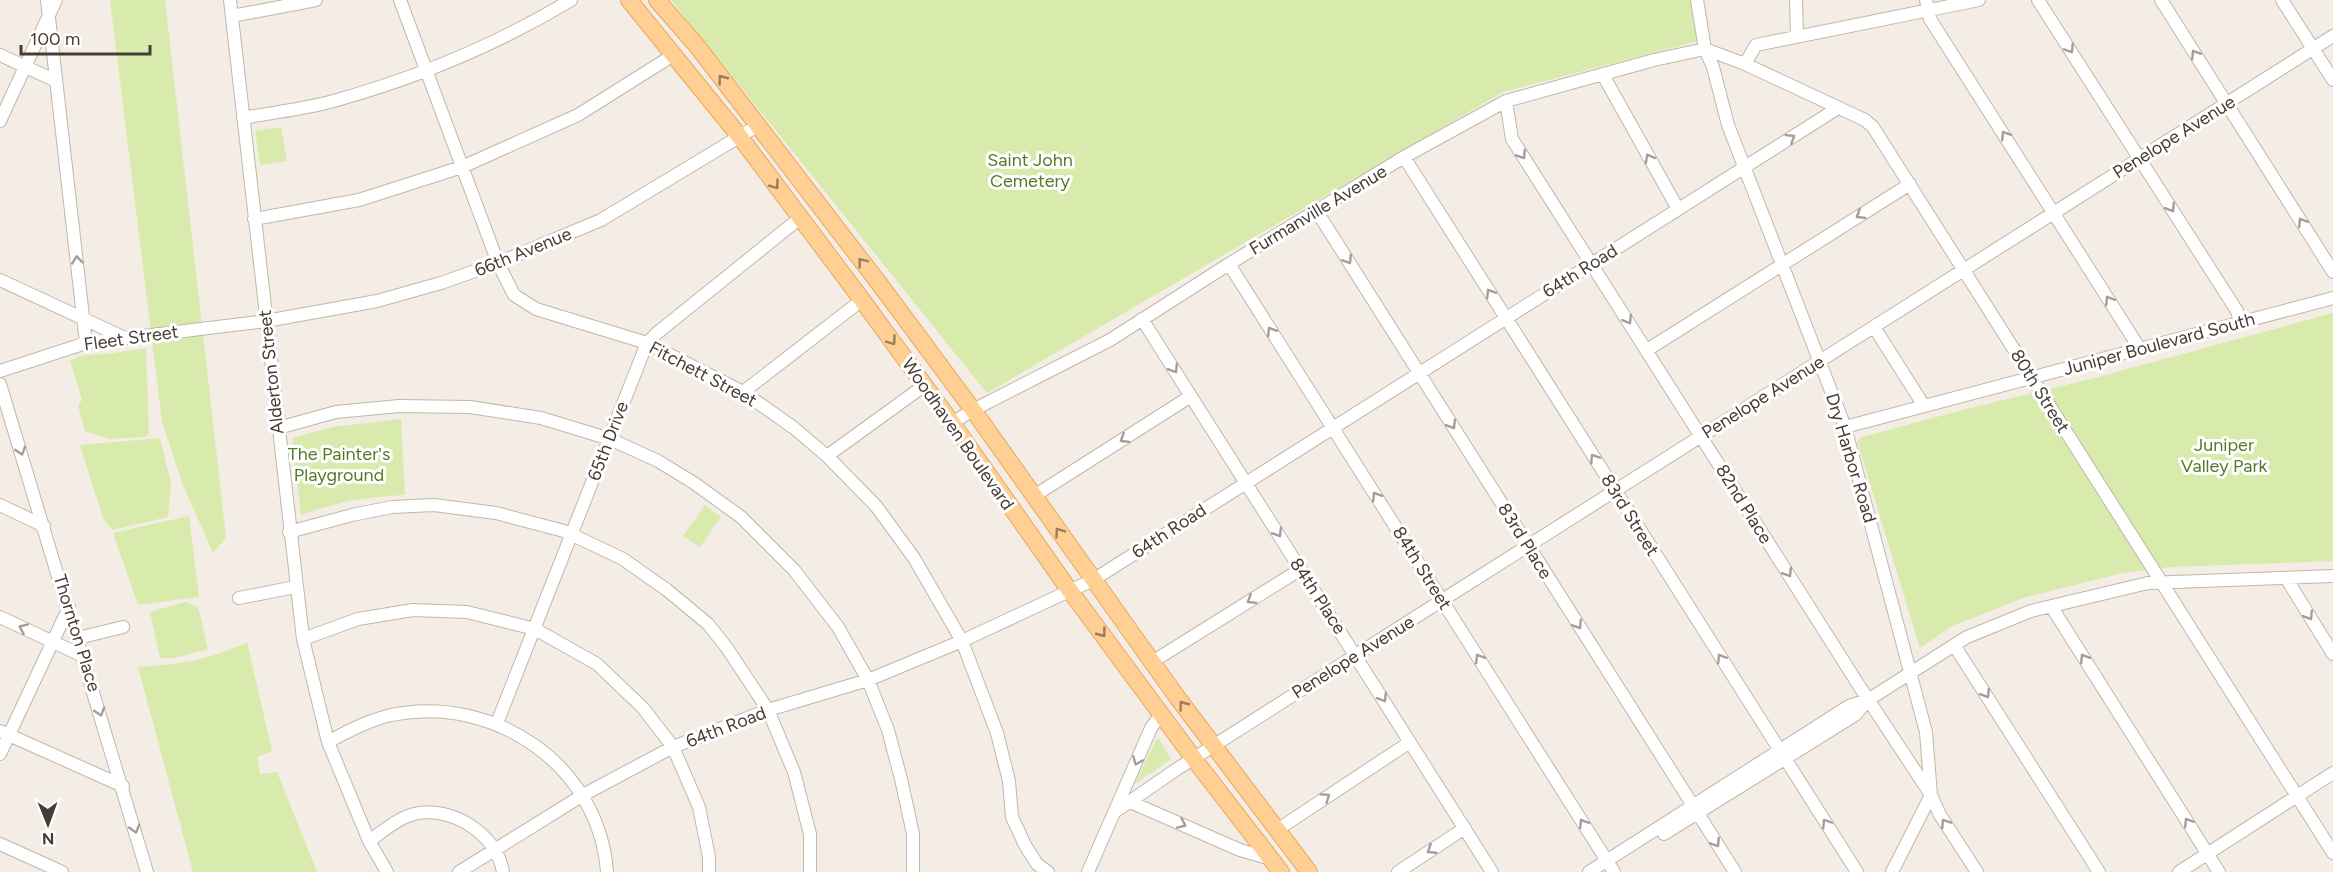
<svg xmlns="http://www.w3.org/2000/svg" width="2333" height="872" font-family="Figtree,sans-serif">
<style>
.green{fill:#d8eaac}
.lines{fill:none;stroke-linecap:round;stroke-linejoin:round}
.minor-casing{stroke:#c2b6ab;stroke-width:14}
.major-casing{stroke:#e9a95e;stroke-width:18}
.minor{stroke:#fff;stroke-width:12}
.major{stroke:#ffcf93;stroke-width:16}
.oneway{stroke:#a29e9a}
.oneway2{stroke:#997e5f}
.labels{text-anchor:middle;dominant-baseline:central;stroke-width:6;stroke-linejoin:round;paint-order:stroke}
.street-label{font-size:18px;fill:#463c35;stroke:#fff}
.park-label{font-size:18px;fill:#537b25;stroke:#fff}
</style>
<rect width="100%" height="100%" fill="#f3ede5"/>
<path class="green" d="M110 0H165L226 537 213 553 182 483 162 421Z
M671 0H1691L1698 41 1503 92 987 393Z
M281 127 287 161 260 165 255 131Z
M2333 313V561L2171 567 2123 573 2023 598 1952 626 1920 648 1857 441 1862 437 1974 407 2091 379Z
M146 348 149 434 144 437 109 439 85 431 78 405 82 400 70 361 83 355 107 354Z
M401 419 405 495C369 497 335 502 301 515L292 438 333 427Z
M160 438 171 484 168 517 112 530 103 518 80 445Z
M705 505 721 517 700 547 683 536Z
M189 516 199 597 138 605 113 533Z
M185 602 198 607 208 649 175 658H160L150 612Z
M247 642 272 751 257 757 260 774 277 772 317 872H193L138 667C183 664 206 661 247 642Z
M1159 739 1171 759 1135 784 1156 740Z"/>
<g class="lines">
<g class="minor-casing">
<path id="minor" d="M47 0 86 343
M230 0 303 639 328 742 369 841 387 872
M400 0 498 263 514 295 536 309 647 343 743 392 794 428 827 456 876 506 914 558 962 641 997 733 1009 781 1012 817 1025 845 1037 864 1048 872
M1697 0 1705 49 1713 67 1728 125 1845 427 1926 732 1931 795 1892 872
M1796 0 1797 36
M1926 0 1930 19 2140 349
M2038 0 2237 311 2240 322
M2161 0 2333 272
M2282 0 2333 80
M232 16 316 0
M0 55 56 81
M1745 64 1756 45 1979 0
M1603 75 1678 209
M1506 101 1512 139 1858 684 1931 795 1940 815 1977 872
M243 118C274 112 307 109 337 100 419 77 498 44 571 0
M0 121 56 0
M1404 157 1857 872
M1316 210 1735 872
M254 219 359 200 462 167 578 115 675 54
M1229 264 1614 872
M0 280 125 338
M1142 319 1492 872
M1874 327 1924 406
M1647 350 1910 184
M0 371 86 343 266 321 377 301 441 283 498 263 601 220 757 126
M0 384 147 872
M743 392 862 300
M952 423 973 410 1110 340 1229 264 1404 157 1506 101 1654 60 1705 49 1745 64 1865 120 1873 127 2333 853
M1845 427 2333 298
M278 428 336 412 399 406 470 407 541 418 610 439 658 461 694 483 741 517 794 570 838 627 868 680 888 730 901 779 913 834V872
M827 456 925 385
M1034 496 1191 396
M0 505 44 526
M289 532 352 515 392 507 434 505 496 513 564 531 623 559 667 590 708 624 727 648 768 710 794 772 810 834V872
M2286 578 2333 654
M239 598 295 587
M2051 606 2219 872
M0 617 83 656
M78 638 123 627
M303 639 358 619 413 610 467 612 535 629 597 664 643 708 673 747 699 807 709 857V872
M1954 645 2099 872
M1152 662 1301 569
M497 723 647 343 657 333 800 218
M0 731 123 786
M328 742C348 731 369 720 391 715 494 694 599 765 607 872
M0 754 69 607
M1128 801 1240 850 1271 859
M1116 811 1177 769 1455 592 2333 36
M1277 830 1410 742
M1664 834 1855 715 1867 701
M369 841C382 832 398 818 414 814 451 805 497 834 503 872
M0 844 62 872
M459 872 583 795 673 747 768 710 868 680 962 641 1093 580 1838 108
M1088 872 1151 728 1162 713
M1398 872 1465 828
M1589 872 1849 706 1868 700 1967 637 2031 611 2148 583 2333 576
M2179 872 2333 773"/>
</g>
<g class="major-casing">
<path id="major" d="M629 0 740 137 862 300 952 423 1065 584 1200 767 1281 872
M657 0 697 46 881 286 973 410 1177 697 1309 872"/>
</g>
<use href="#minor" class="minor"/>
<use href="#major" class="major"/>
</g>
<defs><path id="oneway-chevron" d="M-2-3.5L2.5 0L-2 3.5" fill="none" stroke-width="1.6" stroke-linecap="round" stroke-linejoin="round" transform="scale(1.5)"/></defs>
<g class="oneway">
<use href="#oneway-chevron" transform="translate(2070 49) rotate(57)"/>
<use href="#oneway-chevron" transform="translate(2195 54) rotate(-122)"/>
<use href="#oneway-chevron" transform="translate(2005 135) rotate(-122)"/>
<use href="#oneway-chevron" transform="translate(1791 138) rotate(-32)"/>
<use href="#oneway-chevron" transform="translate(1522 155) rotate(57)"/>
<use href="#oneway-chevron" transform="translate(1649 158) rotate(-119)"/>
<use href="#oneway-chevron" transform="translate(2171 208) rotate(58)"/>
<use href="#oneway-chevron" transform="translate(1860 215) rotate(148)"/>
<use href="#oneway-chevron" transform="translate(2302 222) rotate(-122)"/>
<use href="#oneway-chevron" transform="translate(77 260) rotate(-96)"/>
<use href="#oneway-chevron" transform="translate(1348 260) rotate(58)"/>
<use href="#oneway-chevron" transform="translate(1490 293) rotate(-122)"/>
<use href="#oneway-chevron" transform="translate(2109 300) rotate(-122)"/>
<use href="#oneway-chevron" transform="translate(1628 320) rotate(58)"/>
<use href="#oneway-chevron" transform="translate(1271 331) rotate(-122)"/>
<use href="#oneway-chevron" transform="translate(1174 369) rotate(58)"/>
<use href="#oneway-chevron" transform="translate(1452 425) rotate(58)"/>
<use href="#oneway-chevron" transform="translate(1124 439) rotate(148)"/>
<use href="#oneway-chevron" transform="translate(21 451) rotate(73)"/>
<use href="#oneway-chevron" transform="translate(1594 458) rotate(-123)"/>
<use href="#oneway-chevron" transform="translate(1376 496) rotate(-122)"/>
<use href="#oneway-chevron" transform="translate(1278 533) rotate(58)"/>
<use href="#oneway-chevron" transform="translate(1788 573) rotate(58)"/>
<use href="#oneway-chevron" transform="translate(1251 600) rotate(148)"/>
<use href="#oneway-chevron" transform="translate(2309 616) rotate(58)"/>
<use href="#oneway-chevron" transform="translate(1578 625) rotate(58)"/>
<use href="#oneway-chevron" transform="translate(23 628) rotate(-156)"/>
<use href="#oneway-chevron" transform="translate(1479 658) rotate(-122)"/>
<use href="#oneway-chevron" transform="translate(1721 658) rotate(-122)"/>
<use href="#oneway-chevron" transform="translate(2084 658) rotate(-122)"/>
<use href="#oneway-chevron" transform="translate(1986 694) rotate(58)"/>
<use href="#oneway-chevron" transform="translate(1383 698) rotate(58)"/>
<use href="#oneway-chevron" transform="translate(100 712) rotate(73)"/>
<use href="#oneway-chevron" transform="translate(1137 761) rotate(113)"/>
<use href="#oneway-chevron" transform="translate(1326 797) rotate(-34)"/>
<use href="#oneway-chevron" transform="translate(2188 822) rotate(-122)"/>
<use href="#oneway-chevron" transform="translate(1583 823) rotate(-122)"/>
<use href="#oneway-chevron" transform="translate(1826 823) rotate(-123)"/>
<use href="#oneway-chevron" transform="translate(1945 823) rotate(-123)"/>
<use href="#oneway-chevron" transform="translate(1182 824) rotate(24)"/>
<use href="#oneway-chevron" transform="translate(135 829) rotate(74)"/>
<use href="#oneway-chevron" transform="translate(1716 843) rotate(57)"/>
<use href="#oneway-chevron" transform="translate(1431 850) rotate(147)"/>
</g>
<g class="oneway2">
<use href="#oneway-chevron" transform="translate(722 79) rotate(-127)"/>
<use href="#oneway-chevron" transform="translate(775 185) rotate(54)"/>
<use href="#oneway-chevron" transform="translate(862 262) rotate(-128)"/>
<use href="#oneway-chevron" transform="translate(892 341) rotate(54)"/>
<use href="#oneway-chevron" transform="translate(1059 532) rotate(-125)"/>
<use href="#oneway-chevron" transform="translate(1102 633) rotate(53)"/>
<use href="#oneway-chevron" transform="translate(1183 705) rotate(-127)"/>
</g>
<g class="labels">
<g class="street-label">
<text transform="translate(2174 137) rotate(-32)">Penelope Avenue</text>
<text transform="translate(1318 210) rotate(-31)">Furmanville Avenue</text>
<text transform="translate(523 252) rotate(-22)">66th Avenue</text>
<text transform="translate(1580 271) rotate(-32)">64th Road</text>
<text transform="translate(131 338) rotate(-8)">Fleet Street</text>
<text transform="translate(2159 344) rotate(-15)">Juniper Boulevard South</text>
<text transform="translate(271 372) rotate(-96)">Alderton Street</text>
<text transform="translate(703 374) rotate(28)">Fitchett Street</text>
<text transform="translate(2040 391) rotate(58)">80th Street</text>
<text transform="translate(1763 397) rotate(-32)">Penelope Avenue</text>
<text transform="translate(958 434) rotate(55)">Woodhaven Boulevard</text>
<text transform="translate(608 441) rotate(-69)">65th Drive</text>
<text transform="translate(1851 458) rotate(73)">Dry Harbor Road</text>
<text transform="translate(1744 504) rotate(58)">82nd Place</text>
<text transform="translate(1630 515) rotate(58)">83rd Street</text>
<text transform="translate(1169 531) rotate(-33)">64th Road</text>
<text transform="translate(1525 541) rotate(58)">83rd Place</text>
<text transform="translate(1422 568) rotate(58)">84th Street</text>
<text transform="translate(1318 596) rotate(57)">84th Place</text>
<text transform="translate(77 633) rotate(73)">Thornton Place</text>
<text transform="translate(1353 657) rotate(-32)">Penelope Avenue</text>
<text transform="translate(726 727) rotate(-21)">64th Road</text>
</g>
<g class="park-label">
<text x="1030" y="160">Saint John<tspan x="1030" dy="21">Cemetery</tspan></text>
<text x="2224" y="445">Juniper<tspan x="2224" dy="21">Valley Park</tspan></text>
<text x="339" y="454">The Painter's<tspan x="339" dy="21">Playground</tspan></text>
</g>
</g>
<g transform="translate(48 824) rotate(179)" stroke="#ffffff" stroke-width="4.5" paint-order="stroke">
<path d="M0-4.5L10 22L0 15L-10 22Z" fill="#463c35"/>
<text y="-9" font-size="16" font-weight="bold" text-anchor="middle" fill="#463c35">N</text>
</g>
<path d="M21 45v9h129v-9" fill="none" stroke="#463c35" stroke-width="3"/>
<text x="30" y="45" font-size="18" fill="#463c35" stroke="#ffffff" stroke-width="4.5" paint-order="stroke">100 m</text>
</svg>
